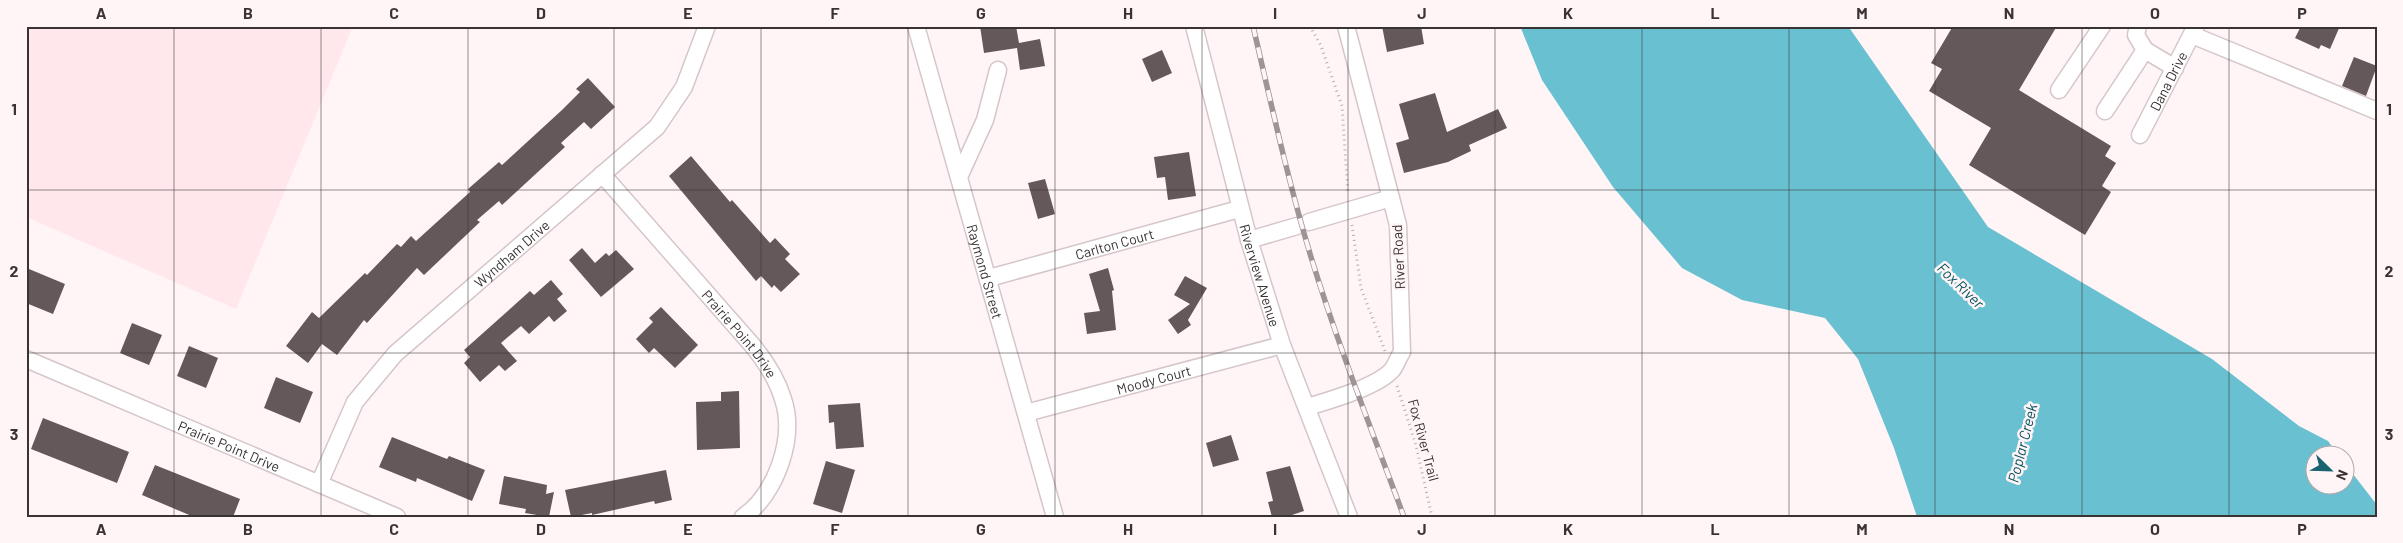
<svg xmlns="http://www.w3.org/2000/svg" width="2403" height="543" font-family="Barlow,sans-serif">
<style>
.built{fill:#ffe7ec}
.water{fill:#69c0d1}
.building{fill:#65585b}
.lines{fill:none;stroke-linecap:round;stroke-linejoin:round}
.minor-casing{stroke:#d5c6c9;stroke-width:19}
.path{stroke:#b7afb0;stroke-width:3;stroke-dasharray:1 4;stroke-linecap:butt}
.minor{stroke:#fff;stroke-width:16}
.rail-casing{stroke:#9c9495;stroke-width:5.5}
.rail{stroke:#fff5f7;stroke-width:4;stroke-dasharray:11;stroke-linecap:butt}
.grid{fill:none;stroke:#393334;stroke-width:1;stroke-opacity:0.55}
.labels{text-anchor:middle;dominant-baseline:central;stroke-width:5;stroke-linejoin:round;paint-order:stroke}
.street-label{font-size:14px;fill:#393334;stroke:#fff5f7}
.water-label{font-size:15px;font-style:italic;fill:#00525f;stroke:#fff5f7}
.neatline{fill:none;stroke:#393334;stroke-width:2}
.grid-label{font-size:16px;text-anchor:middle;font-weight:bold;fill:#393334}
</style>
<rect width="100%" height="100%" fill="#fff5f7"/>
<path class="built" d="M26 26H353L236 309 26 217Z"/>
<path class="water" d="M1520 26H1848L1988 227 2212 359 2299 426 2328 441 2338 455 2316 456V486H2346V465L2377 505V517H1917L1894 448 1858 359 1825 318 1742 300 1682 268 1613 187 1542 80Z"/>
<path class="building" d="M980 26H1016L1019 43 1040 39 1045 66 1020 70 1017 48 984 53Z
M1382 26H1421L1424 44 1387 52Z
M1953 26H2057L2019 90 2111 146 2105 156 2116 163 2102 186 2111 192 2085 235 1969 165 1991 128 1929 91 1942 69 1931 63Z
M2301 26H2340L2330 49 2321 45 2319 49 2295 38Z
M1162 50 1172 73 1152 82 1142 59Z
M2354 57 2377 66 2366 96 2342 86Z
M588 78 615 107 591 129 584 122 561 143 565 147 502 205 499 201 477 220 480 222 424 275 417 268 367 323 364 320 337 355 322 344 308 363 286 346 312 312 319 318 365 273 367 275 397 244 401 247 411 236 416 241 470 192 468 189 499 162 502 165 562 110 580 92 576 89Z
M1435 93 1447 132 1498 109 1507 128 1469 145 1471 151 1448 162 1404 173 1396 143 1409 139 1399 104Z
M1189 152 1196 196 1168 200 1165 177 1157 178 1154 157Z
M691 156 730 202 732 200 770 243 775 238 790 254 785 259 800 274 781 292 774 285 772 288 761 276 756 281 669 176Z
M1045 179 1055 214 1038 219 1028 183Z
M582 248 595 263 606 253 609 256 616 250 634 269 601 297 569 260Z
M1108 268 1114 290 1112 291 1116 330 1087 334 1084 313 1100 311 1089 274Z
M29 269 65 284 53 314 26 303V276Z
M1185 276 1207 288 1188 320 1191 325 1178 334 1168 320 1190 304 1174 295Z
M551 280 563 294 557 299 567 311 554 322 549 316 529 334 521 326 501 343 517 361 505 371 499 365 480 382 464 363 470 357 464 350 530 291 534 295Z
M661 307 698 345 675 368 654 348 649 353 636 339 653 322 649 318Z
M132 323 162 335 149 365 120 353Z
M189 346 218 358 206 388 177 376Z
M276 377 313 392 300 423 264 408Z
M739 391 740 448 697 450 696 402 721 401V392Z
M860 403 864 447 836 449 834 422 829 423 828 405Z
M43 418 129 452 117 483 31 449Z
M1231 435 1239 460 1213 467 1206 443Z
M392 437 447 459 449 456 485 470 472 501 417 478 416 482 379 467Z
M826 461 855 470 842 513 813 504Z
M155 465 240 499 233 517H194L142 495Z
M1290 466 1304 511 1286 517H1272L1268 502 1273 501 1266 472Z
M666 470 672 500 655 504 654 501 592 515V513L571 517 565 490Z
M504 476 547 485 546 494 554 492 549 517 525 513 526 509 499 504Z"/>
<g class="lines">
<g class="minor-casing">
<g id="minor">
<path id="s1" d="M916 26 1055 517"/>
<path id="s2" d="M1194 26 1249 240 1282 345 1349 517"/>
<path d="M2192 35 2377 111"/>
<path d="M2145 50 2175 68"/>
<path d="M2059 90 2102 26"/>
<path d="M2105 111 2145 50 2136 35 2138 26"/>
<path id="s3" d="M2140 135 2196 26"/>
<path id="s4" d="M602 174 753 346C766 362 777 379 783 399 796 438 776 494 743 517"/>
<path d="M959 177 985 120 998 70"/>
<path d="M1309 222 1391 198"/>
<path d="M1249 240 1297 226"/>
<path id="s5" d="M989 278 1239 209"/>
<path id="s6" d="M26 359 397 517"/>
<path d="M1308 407C1330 400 1377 387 1392 370 1396 365 1398 358 1402 352L1398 225 1346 26"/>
<path id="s7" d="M1026 413 1282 345"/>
<path id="s8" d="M319 484 355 402 395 354 657 127 684 87 707 26"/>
</g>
</g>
<path class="path" d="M1310 26 1321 46 1342 106 1348 194
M1352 225 1361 288 1385 351
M1397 386 1416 445 1432 517"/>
<use href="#minor" class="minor"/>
<g class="rail-casing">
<path id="rail" d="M1253 26C1271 103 1288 181 1311 257 1338 345 1372 431 1404 517"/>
</g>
<use href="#rail" class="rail"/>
</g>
<path class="grid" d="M174 26V517M321 26V517M468 26V517M614 26V517M761 26V517M908 26V517M1055 26V517M1202 26V517M1348 26V517M1495 26V517M1642 26V517M1789 26V517M1935 26V517M2082 26V517M2229 26V517M26 190H2377M26 353H2377"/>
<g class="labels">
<g class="street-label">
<text stroke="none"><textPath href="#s3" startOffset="61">Dana Drive</textPath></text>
<text stroke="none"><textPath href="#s5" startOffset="130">Carlton Court</textPath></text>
<text stroke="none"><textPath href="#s8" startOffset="306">Wyndham Drive</textPath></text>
<text transform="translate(1398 257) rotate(-93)">River Road</text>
<text stroke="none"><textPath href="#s1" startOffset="255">Raymond Street</textPath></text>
<text stroke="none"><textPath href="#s2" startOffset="258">Riverview Avenue</textPath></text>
<text stroke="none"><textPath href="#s4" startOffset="211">Prairie Point Drive</textPath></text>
<text stroke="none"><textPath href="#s7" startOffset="132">Moody Court</textPath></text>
<text transform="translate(1424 440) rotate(75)">Fox River Trail</text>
<text stroke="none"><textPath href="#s6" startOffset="221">Prairie Point Drive</textPath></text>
</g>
<g class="water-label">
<text transform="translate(1961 285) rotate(44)">Fox River</text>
<text transform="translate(2022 443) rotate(-76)">Poplar Creek</text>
</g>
</g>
<rect width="2403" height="543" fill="none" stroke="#fff5f7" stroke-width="55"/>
<g transform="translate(2330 470) rotate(113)"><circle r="24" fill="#fff5f7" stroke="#b0a7a9"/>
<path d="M0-4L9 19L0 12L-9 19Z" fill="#196370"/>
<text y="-8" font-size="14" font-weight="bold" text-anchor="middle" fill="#393334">N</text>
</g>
<rect x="28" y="28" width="2348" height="488" class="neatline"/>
<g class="grid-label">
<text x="101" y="19">A</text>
<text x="248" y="19">B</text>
<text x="394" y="19">C</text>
<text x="541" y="19">D</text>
<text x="688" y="19">E</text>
<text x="835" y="19">F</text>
<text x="981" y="19">G</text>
<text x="1128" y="19">H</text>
<text x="1275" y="19">I</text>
<text x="1422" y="19">J</text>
<text x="1568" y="19">K</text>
<text x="1715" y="19">L</text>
<text x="1862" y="19">M</text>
<text x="2009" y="19">N</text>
<text x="2155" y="19">O</text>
<text x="2302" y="19">P</text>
<text x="14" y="115">1</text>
<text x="2389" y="115">1</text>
<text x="14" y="277">2</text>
<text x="2389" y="277">2</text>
<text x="14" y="440">3</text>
<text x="2389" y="440">3</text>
<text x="101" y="535">A</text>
<text x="248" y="535">B</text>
<text x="394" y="535">C</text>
<text x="541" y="535">D</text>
<text x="688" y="535">E</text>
<text x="835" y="535">F</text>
<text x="981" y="535">G</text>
<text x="1128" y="535">H</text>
<text x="1275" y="535">I</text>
<text x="1422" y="535">J</text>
<text x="1568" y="535">K</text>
<text x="1715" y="535">L</text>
<text x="1862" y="535">M</text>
<text x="2009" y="535">N</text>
<text x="2155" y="535">O</text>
<text x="2302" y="535">P</text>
</g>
</svg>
